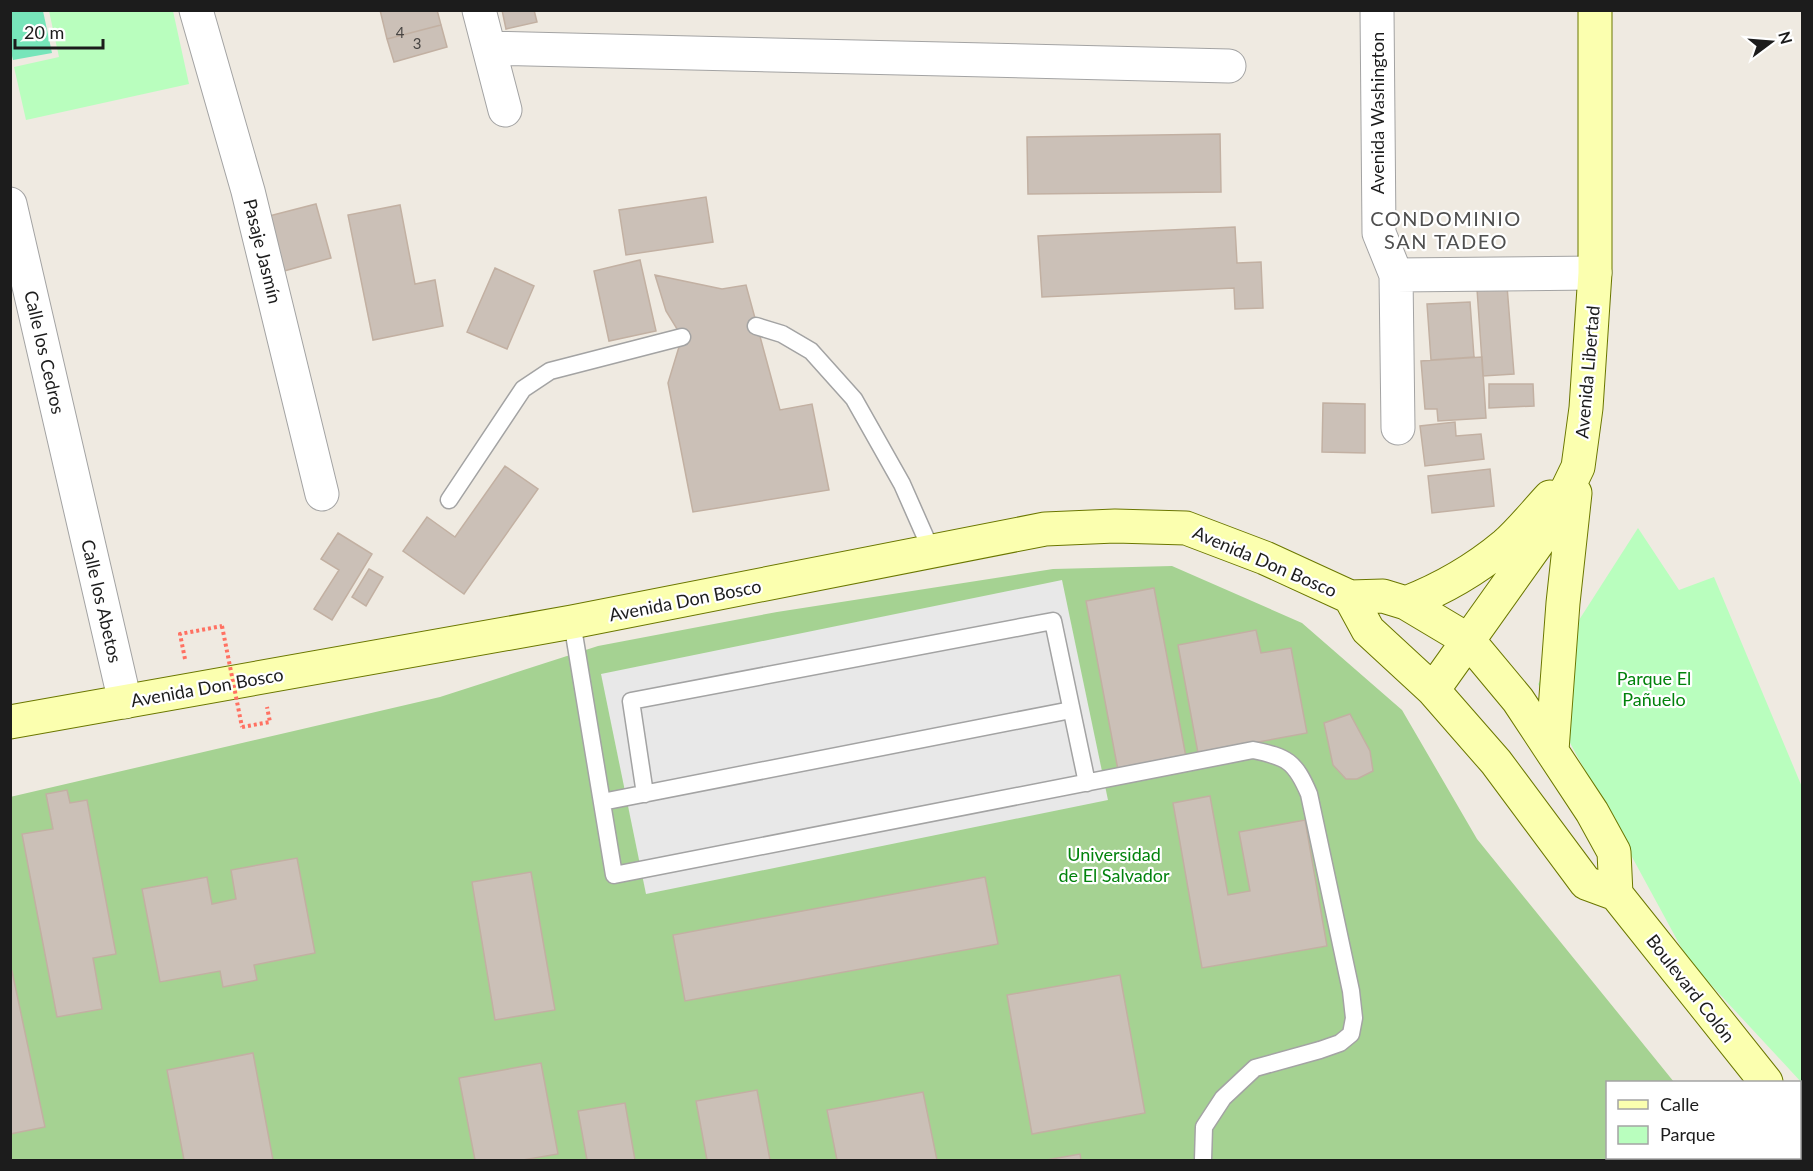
<svg xmlns="http://www.w3.org/2000/svg" width="1813" height="1171" font-family="Lato,sans-serif">
<style>
.forest{fill:#a5d292}
.park{fill:#b9febe}
.pitch{fill:#77e5ba}
.parking{fill:#e8e8e8}
.building{fill:#cbc0b7;stroke:#c2b0a2;stroke-width:1.5}
.lines{fill:none;stroke-linecap:round;stroke-linejoin:round}
.lane-casing{stroke:#a3a3a3;stroke-width:19}
.street-casing{stroke:#a3a3a3;stroke-width:35}
.secondary-casing{stroke:#6b7700;stroke-width:35}
.path{stroke:#ff7162;stroke-width:4;stroke-dasharray:3 3;stroke-linecap:butt}
.lane{stroke:#fff;stroke-width:16}
.street{stroke:#fff;stroke-width:33}
.secondary{stroke:#fbffaf;stroke-width:33}
.path-bridge{stroke:#ff7162;stroke-width:4;stroke-dasharray:3 3;stroke-linecap:butt}
.labels{text-anchor:middle;dominant-baseline:central;stroke-width:4.5;stroke-linejoin:round;paint-order:stroke}
.number-label{font-size:15px;fill:#484543}
.street-label{font-size:18px;fill:#1c1c1c;stroke:#fff}
.park-label{font-size:18px;fill:#02830c;stroke:#fff}
.neighbourhood-label{font-size:20px;letter-spacing:1.5px;fill:#4f4f4f;stroke:#fff}
</style>
<rect width="100%" height="100%" fill="#efeae1"/>
<path class="forest" d="M1172 566 1302 623 1402 710 1477 839 1674 1082H1608V1158H1752L1758 1160H11L10 797 440 697 598 646 777 612 1053 569Z"/>
<path class="park" d="M49 11H173L189 84 26 120 14 67 59 57Z
M1638 528 1679 590 1714 577 1802 787V1083L1688 960 1538 684Z"/>
<path class="pitch" d="M10 11H43L52 53 13 60 10 48Z"/>
<path class="parking" d="M1062 580 1108 800 646 894 601 674Z"/>
<path class="building" d="M380 10H437L441 25 387 39Z
M502 10H534L537 22 506 29Z
M441 25 447 47 394 62 387 39Z
M1220 134 1221 192 1028 194 1027 137Z
M706 197 713 242 626 255 619 210Z
M316 204 331 258 284 271 269 216Z
M400 205 415 284 435 280 443 326 373 340 348 215Z
M1235 227 1237 263 1261 262 1263 308 1235 309 1234 288 1042 297 1038 236Z
M640 260 656 331 609 341 594 271Z
M495 268 534 286 507 349 467 332Z
M655 275 722 289 746 285 780 410 812 404 829 490 693 512 668 383 682 337 666 311Z
M1507 286 1514 374 1483 376 1477 289Z
M1470 302 1474 357 1431 360 1427 304Z
M1482 357 1486 418 1438 421 1437 409H1425L1421 361Z
M1489 384H1533L1534 406 1489 408Z
M1323 403 1365 404V453L1322 452Z
M1455 422 1456 436 1481 434 1484 459 1425 466 1420 426Z
M505 466 538 489 464 594 403 551 427 517 455 537Z
M1490 469 1494 506 1432 513 1428 476Z
M338 533 372 554 332 620 314 609 339 570 321 559Z
M369 569 383 577 366 606 352 597Z
M1154 588 1186 757 1118 770 1086 601Z
M1256 630 1261 653 1291 648 1307 733 1198 753 1178 645Z
M1350 714 1370 751 1373 771 1357 779H1346L1333 765 1324 723Z
M67 790 70 803 87 800 116 954 93 958 102 1009 57 1017 22 834 53 829 46 794Z
M1210 796 1228 895 1250 891 1239 832 1305 820 1327 946 1202 968 1173 803Z
M297 858 315 953 254 965 257 980 223 987 220 971 160 982 142 889 207 877 212 904 236 899 231 870Z
M531 872 555 1010 495 1020 472 882Z
M985 877 998 944 685 1001 673 935Z
M12 971 45 1127 10 1134V972Z
M1120 975 1145 1113 1032 1134 1007 995Z
M253 1053 273 1160H184L167 1070Z
M541 1063 558 1154 523 1160H475L459 1078Z
M757 1090 770 1160H707L696 1101Z
M923 1092 937 1160H837L827 1110Z
M625 1103 635 1160H587L578 1111Z
M1080 1154 1081 1160H1046Z"/>
<g class="lines">
<g class="lane-casing">
<path id="lane" d="M756 326 782 334 811 351 854 399 902 484 932 552
M449 500 523 389 550 371 682 337
M572 622 614 875 1253 750C1287 757 1295 761 1309 794L1351 991 1354 1018 1351 1034 1340 1043 1320 1050 1255 1068 1223 1098 1204 1127 1203 1160
M645 794 631 701 1053 621 1087 783
M602 802 1071 710"/>
</g>
<g class="street-casing">
<path id="street" d="M196 10 248 191 322 494
M479 10 505 110
M1377 10 1379 233 1396 275 1398 428
M489 48 1229 66
M10 204 125 702
M1396 275 1595 273"/>
</g>
<g class="secondary-casing">
<path id="secondary" d="M1350 597 1368 630 1433 690 1496 762 1586 883 1616 894
M1406 603C1442 589 1475 570 1505 545 1521 531 1535 513 1550 497
M1433 690 1549 527 1578 467 1586 408 1595 273V10
M10 722 572 622 1045 529 1115 526 1186 528 1265 558 1350 597 1383 596 1406 603 1468 640 1518 700 1592 812 1614 852 1616 894
M1552 750 1563 603 1575 493
M1616 894 1766 1082
M1800 1124 1802 1128"/>
</g>
<path class="path" d="M185 659 180 634 222 626
M242 727 270 722 267 707"/>
<use href="#lane" class="lane"/>
<use href="#street" class="street"/>
<use href="#secondary" class="secondary"/>
<path class="path-bridge" d="M222 626 242 727"/>
</g>
<g class="labels">
<g class="number-label">
<text x="400" y="32">4</text>
<text x="417" y="43">3</text>
</g>
<g class="street-label">
<text transform="translate(1377 113) rotate(-90)">Avenida Washington</text>
<text transform="translate(263 251) rotate(76)">Pasaje Jasmín</text>
<text transform="translate(45 352) rotate(77)">Calle los Cedros</text>
<text transform="translate(1587 372) rotate(-85)">Avenida Libertad</text>
<text transform="translate(1265 561) rotate(23)">Avenida Don Bosco</text>
<text transform="translate(685 600) rotate(-11)">Avenida Don Bosco</text>
<text transform="translate(102 601) rotate(77)">Calle los Abetos</text>
<text transform="translate(207 687) rotate(-10)">Avenida Don Bosco</text>
<text transform="translate(1691 988) rotate(52)">Boulevard Colón</text>
</g>
<g class="park-label">
<text x="1654" y="678">Parque El<tspan x="1654" dy="21">Pañuelo</tspan></text>
<text x="1114" y="854">Universidad<tspan x="1114" dy="21">de El Salvador</tspan></text>
</g>
<g class="neighbourhood-label">
<text x="1446" y="218">CONDOMINIO<tspan x="1446" dy="23">SAN TADEO</tspan></text>
</g>
</g>
<rect width="1813" height="1171" fill="none" stroke="#1c1c1c" stroke-width="24"/>
<rect x="1606" y="1081" width="195" height="78" fill="#ffffff" stroke="#a4a4a4" stroke-width="1.5"/>
<rect x="1618" y="1100" width="30" height="9" fill="#fbffaf" stroke="#a4a4a4" stroke-width="1.5"/>
<text x="1660" y="1111" font-size="18" fill="#1c1c1c">Calle</text>
<rect x="1618" y="1126" width="30" height="18" fill="#b9febe" stroke="#a4a4a4" stroke-width="1.5"/>
<text x="1660" y="1141" font-size="18" fill="#1c1c1c">Parque</text>
<g transform="translate(1771 42) rotate(74)" stroke="#ffffff" stroke-width="4.5" paint-order="stroke">
<path d="M0-4.5L10 22L0 15L-10 22Z" fill="#1c1c1c"/>
<text y="-9" font-size="16" font-weight="bold" text-anchor="middle" fill="#1c1c1c">N</text>
</g>
<path d="M15 39v9h88v-9" fill="none" stroke="#1c1c1c" stroke-width="3"/>
<text x="24" y="39" font-size="18" fill="#1c1c1c" stroke="#ffffff" stroke-width="4.5" paint-order="stroke">20 m</text>
</svg>
